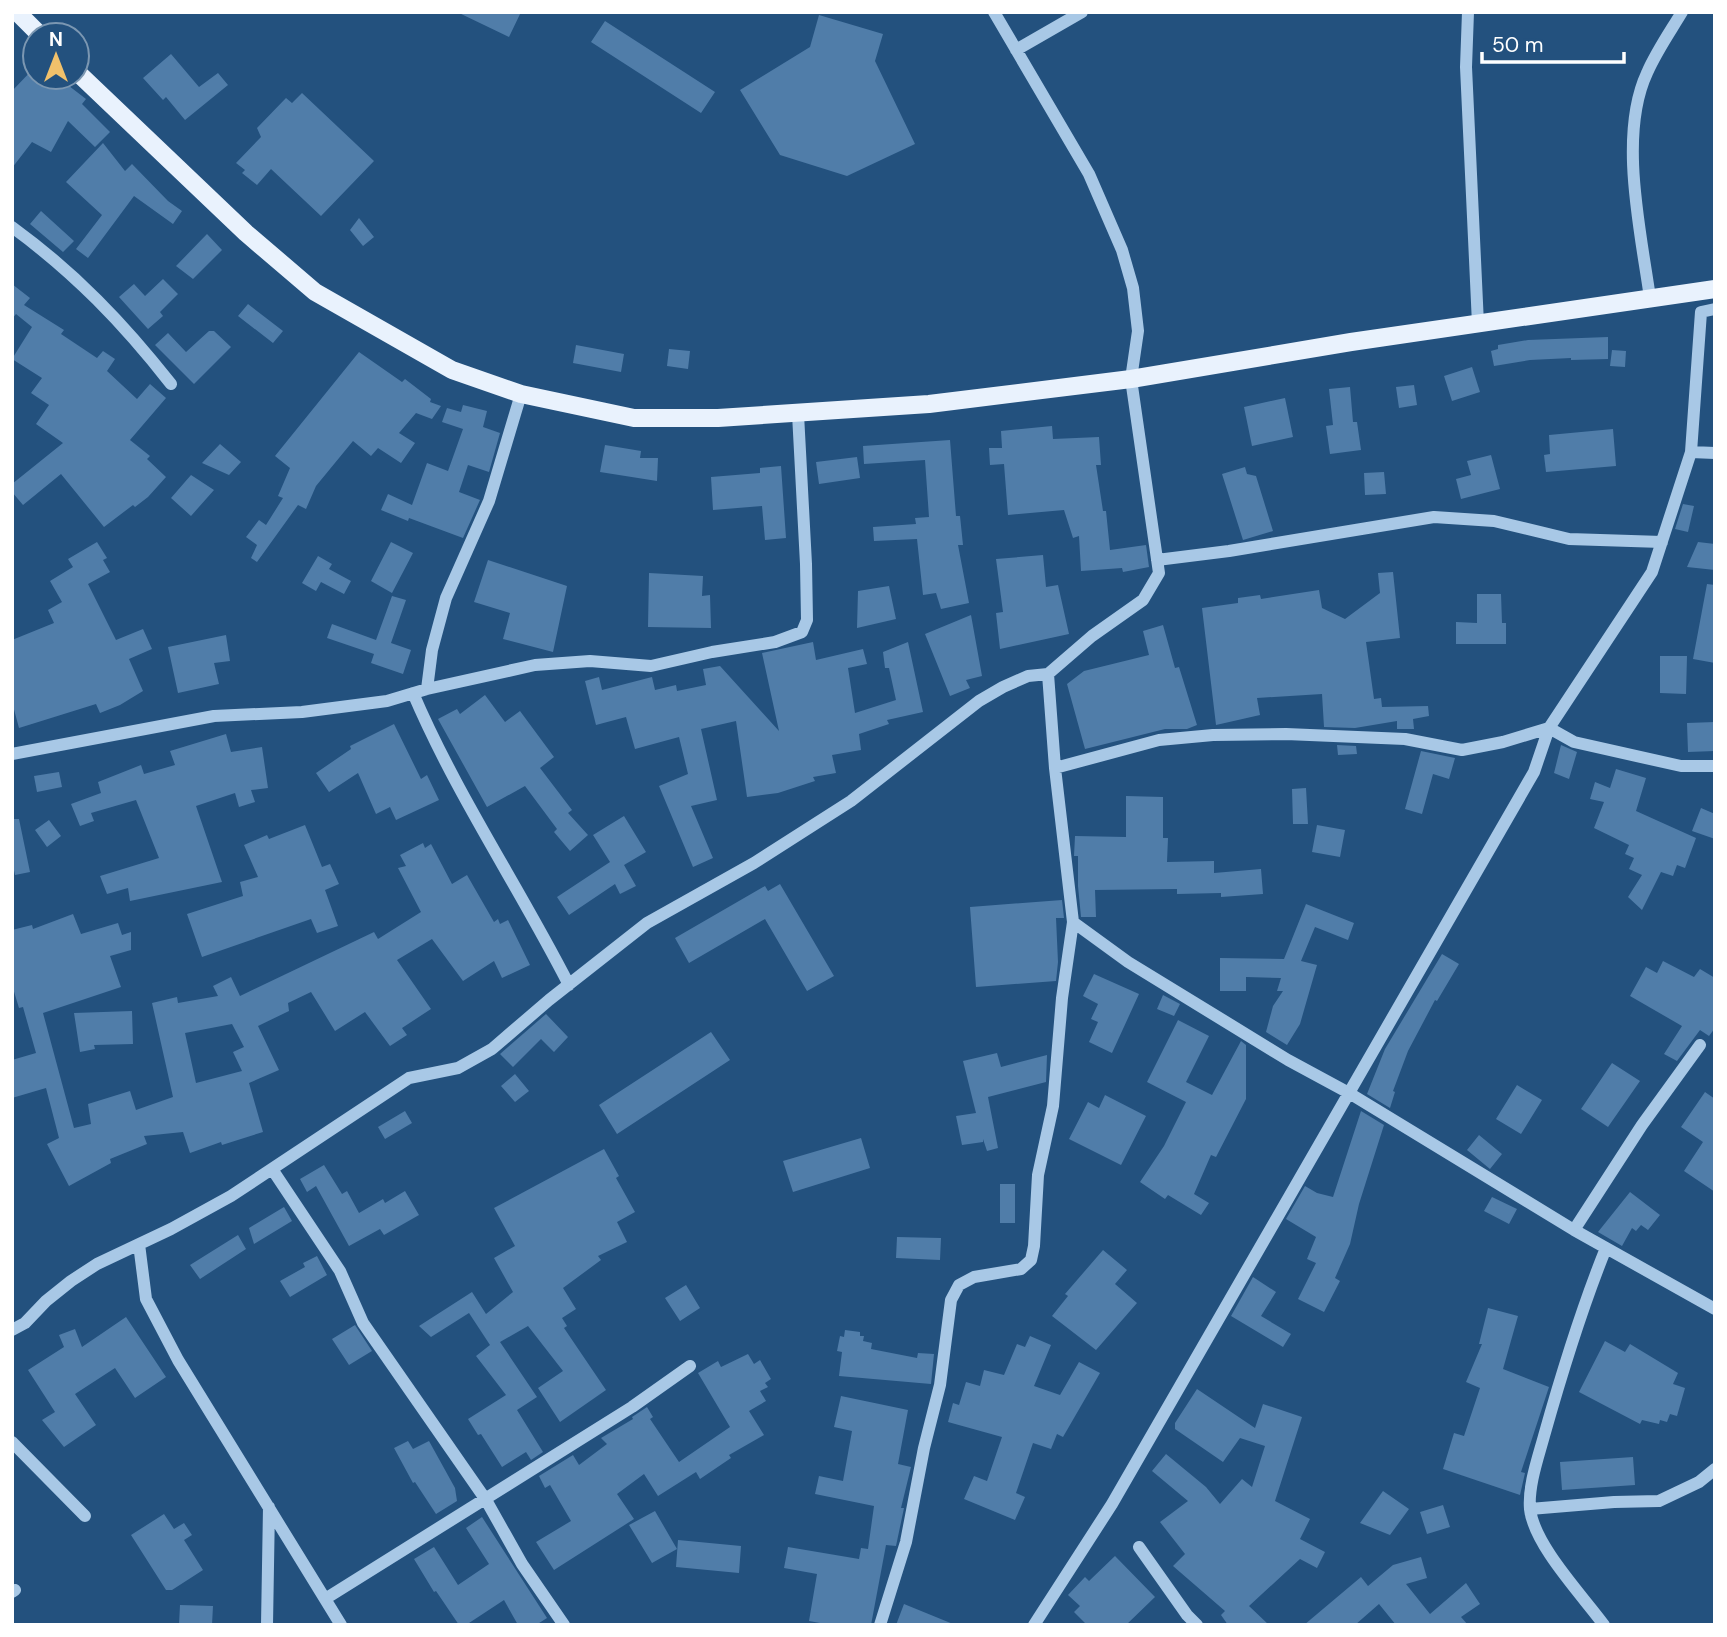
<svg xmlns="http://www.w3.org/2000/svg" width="1727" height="1637" font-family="'DM Sans',sans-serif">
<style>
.building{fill:#507da9;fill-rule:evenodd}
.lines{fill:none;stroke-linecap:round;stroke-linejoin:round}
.minor{stroke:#a8c8e6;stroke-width:12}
.major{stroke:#e9f2fd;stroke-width:18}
</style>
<rect width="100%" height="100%" fill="#23517e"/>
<path class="building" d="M457 12H521L509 37Z
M819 15 883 34 875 61 915 144 847 176 780 155 740 90 810 47Z
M605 21 715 92 701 113 591 42Z
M171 54 199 87 218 73 228 85 185 120 166 97 163 100 143 78Z
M34 68 35 77H44L54 87 60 79 86 99 82 104 110 132 95 147 68 121 51 152 32 142 12 168V91Z
M302 93 374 161 321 216 271 169 257 185 242 173 245 170 236 163 261 137 257 128 286 98 292 103Z
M103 143 125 171 132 164 168 201 182 211 173 224 134 196 88 258 76 249 102 215 66 182Z
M41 211 74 241 63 252 30 224Z
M359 218 374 237 363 246 350 230Z
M207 234 222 250 193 279 176 266Z
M163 279 178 294 160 312 163 316 148 329 119 297 134 284 145 296Z
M12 284 30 298 24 305 64 330 61 334 97 358 103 351 115 359 107 371 137 399 150 384 166 398 130 440 150 456 147 459 166 477 148 497 135 507 133 505 104 527 61 474 23 505 12 492V484L63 443 36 424 49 405 31 393 42 378 12 359 32 327 16 314 12 319Z
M248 304 283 331 273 343 238 316Z
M209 331H214L231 347 194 384 155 345 168 333 186 352Z
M1608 337V359L1571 360V358L1530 360 1494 366 1491 351 1498 349V345L1528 340Z
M576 345 624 354 621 372 573 363Z
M669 349 690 351 688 369 667 366Z
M1612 350 1626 351 1625 367 1610 366Z
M359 352 402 382 405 379 431 399 430 402 441 406 432 419 416 413 399 433 415 443 401 463 378 448 371 456 353 441 316 486 306 509 298 505 257 562 251 558 257 545 246 537 259 520 266 525 283 498 278 496 290 468 275 456Z
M1472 367 1480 392 1452 401 1444 376Z
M1414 385 1417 405 1399 408 1396 387Z
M1350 387 1353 422H1357L1361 450 1330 454 1326 426 1333 425 1329 389Z
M1285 398 1293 437 1252 446 1244 407Z
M463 405 487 411 483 427 500 433 489 472 468 465 459 492 480 500 463 538 409 518 408 521 381 510 388 494 412 505 427 463 448 471 463 429 442 422 447 408 461 412Z
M1052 426 1053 439 1099 437 1101 465H1096L1103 511H1106L1110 550 1146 545 1149 567 1123 572 1122 568 1081 571 1079 536 1073 538 1064 510 1008 515 1004 464 990 465 989 448H1002L1001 431Z
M1613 429 1616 466 1546 472 1544 455 1550 454 1549 435Z
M950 440 956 516H960L963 545H958L969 603 941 609 936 593 923 595 917 539 874 541 873 527 916 524 915 518 929 517 925 460 864 464 863 446Z
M220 444 241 462 229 475 202 463Z
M605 445 641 451 640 458H658L657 481 600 472Z
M1491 455 1500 489 1461 499 1456 479 1471 475 1467 461Z
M857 457 860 478 819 484 816 462Z
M781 466 786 538 765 540 762 506 713 510 711 477 760 473V468Z
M1245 467 1247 474 1256 476 1273 531 1243 540 1222 474Z
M1384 472 1386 494 1365 495 1364 473Z
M191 475 214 490 191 516 171 498Z
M1683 504 1694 506 1688 532 1675 529Z
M97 542 107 558 103 560 110 572 88 584 116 640 143 629 152 649 129 659 143 691 120 705 100 713 96 704 19 728 12 702V640L54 623 48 610 62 602 50 581 73 567 68 559Z
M391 542 413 553 392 593 371 581Z
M1698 542 1715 544V570L1687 567Z
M1043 555 1046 587 1058 585 1069 634 1000 649 996 613 1003 612 996 559Z
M318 556 332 564 329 569 351 581 344 594 321 582 316 591 302 583Z
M488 560 567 586 553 652 503 639 510 613 474 602Z
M1393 572 1400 638 1366 642 1374 699 1381 698 1382 707 1428 706 1429 716 1413 719 1414 729H1397V721L1355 728 1324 727 1322 694 1257 698 1260 715 1216 725 1202 608 1238 603V598L1260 595 1261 599 1319 590 1322 608 1345 619 1380 593 1378 573Z
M649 573 703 576 702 596 710 595 711 628 648 627Z
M1707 584 1715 585V663L1693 659Z
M889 586 896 619 857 628 858 591Z
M1477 594H1501L1502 623H1506V644H1456V622L1477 623Z
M392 596 406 600 391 643 411 650 403 674 371 663 374 654 327 638 332 624 376 640Z
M971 615 982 676 966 680 970 688 950 696 925 634Z
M1163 625 1175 668 1179 667 1197 725 1187 729H1165L1085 749 1067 684 1084 671 1149 655 1143 631Z
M226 635 230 661 214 663 219 684 178 693 168 647Z
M813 642 816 660 863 649 867 664 848 668 855 713 896 700 889 668H885L883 652 908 642 923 712 887 720 889 724 859 734 861 750 832 755 836 773 813 777 815 781 778 793 747 797 736 721 701 729 717 800 691 806 713 858 693 867 659 786 688 774 679 737 635 749 626 717 596 725 585 681 599 677 602 690 652 677 655 690 676 685 677 691 706 685 703 669 720 666 779 731 762 653Z
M1660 656H1687L1686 694 1660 693Z
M485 695 505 722 520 711 554 757 540 768 572 810 568 813 588 835 570 851 554 832 557 829 525 786 487 807 438 719 457 709 460 714Z
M1715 722V751L1688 752 1687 723Z
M394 724 421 779 427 775 439 800 396 820 390 807 376 814 358 773 329 792 316 773 351 749 350 746Z
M226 734 231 752 262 747 268 788 251 790 255 802 239 807 235 793 196 806 222 882 130 901 128 888 107 894 100 876 159 858 136 800 91 813 94 821 80 826 71 804 101 793 98 782 141 765 144 774 175 765 170 751Z
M1337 745 1356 746 1357 754 1338 755Z
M1561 745 1577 752 1569 779 1554 773Z
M1421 751 1455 758 1449 779 1433 774 1422 814 1405 809Z
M1616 769 1646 778 1636 811 1696 838 1685 868 1677 865 1673 876 1661 872 1642 910 1628 897 1642 875 1629 869 1634 858 1625 854 1629 845 1594 828 1604 802 1590 799 1595 782 1610 788Z
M59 772 62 787 37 792 34 776Z
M1306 788 1308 824H1293L1292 789Z
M1126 796 1163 797V838H1168L1167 862 1214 861V873L1261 869 1263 894 1221 897V893L1177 894V889L1095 890 1096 917H1081L1078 886V856H1074L1075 836 1126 837Z
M1701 808 1715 814V839L1692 831Z
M624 816 646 852 624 865 636 886 620 894 615 884 569 915 557 897 610 862 593 835Z
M12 819H19L30 872 15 875 12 861Z
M49 820 61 836 47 847 35 830Z
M305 825 322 867 330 864 339 884 325 890 338 926 317 933 311 919 202 957 187 914 243 896 240 882 258 877 244 845 267 835 269 839Z
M1317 825 1345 830 1340 857 1312 852Z
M423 843 425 848 431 844 452 884 467 875 494 922 498 919 500 924 508 920 530 965 502 978 494 961 463 981 432 939 397 960 431 1009 402 1028 407 1035 390 1046 365 1012 335 1031 311 992 288 1003 289 1011 258 1026 279 1070 249 1083 263 1132 222 1145 221 1142 190 1153 183 1132 144 1136 147 1144 110 1159 111 1163 69 1186 47 1144 59 1138 46 1088 12 1098V1060L36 1053 23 1007 19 1008 12 985V930L32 925 33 929 73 914 81 934 118 923 122 935 131 932V950L110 956 121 987 40 1014 43 1013 74 1128 91 1124 88 1104 130 1091 136 1110 173 1097 152 1003 177 997 178 1003 218 996 213 986 231 977 240 996 374 932 378 939 421 912 398 868 406 866 400 855ZM232 1024 244 1047 233 1052 242 1071 196 1083 185 1033Z
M780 884 834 976 807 991 765 919 689 963 675 938 765 886 768 891Z
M1062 900 1064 918H1056L1058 962 1056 981 976 987 970 907Z
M1306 904 1354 923 1348 940 1315 927 1301 961 1317 965 1300 1024 1287 1045 1266 1032 1273 1006 1283 991H1277L1281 978 1246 977V991H1220V958L1284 959Z
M1442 954 1459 964 1437 1001 1435 1000 1408 1051 1393 1091 1395 1092 1390 1108 1367 1094 1385 1049Z
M1663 961 1694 977 1700 969 1715 978V1028L1709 1036 1700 1030 1677 1061 1664 1054 1682 1026 1630 996 1646 967 1657 973Z
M1094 974 1139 994 1112 1053 1089 1042 1098 1022 1091 1019 1098 1004 1083 996Z
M1163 995 1180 1004 1174 1016 1157 1009Z
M132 1011 133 1044 94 1045 95 1049 80 1052 74 1013Z
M546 1014 568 1037 554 1052 541 1039 513 1067 500 1054Z
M1178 1020 1209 1036 1186 1082 1212 1095 1241 1041 1246 1045V1099L1216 1157 1211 1155 1194 1194 1209 1203 1201 1215 1168 1195 1165 1199 1140 1182 1164 1146 1186 1102 1147 1082Z
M711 1032 730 1060 617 1134 599 1105Z
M997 1053 1001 1067 1047 1055 1046 1082 988 1097 998 1148 987 1151 983 1139V1142L962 1145 956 1116 976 1113 963 1061Z
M1612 1063 1640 1081 1608 1127 1581 1109Z
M515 1074 529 1091 515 1102 501 1086Z
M1517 1085 1542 1100 1521 1134 1496 1119Z
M1705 1092 1715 1099V1192L1684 1171 1703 1142 1681 1127Z
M1105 1095 1146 1116 1121 1165 1069 1139 1088 1102 1099 1108Z
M405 1111 412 1123 385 1139 378 1127Z
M1361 1111 1384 1125 1359 1204 1350 1244 1335 1278 1340 1281 1324 1312 1298 1299 1316 1263 1307 1259 1316 1237 1286 1219 1305 1186 1317 1193 1333 1197Z
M1479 1135 1502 1154 1490 1169 1467 1150Z
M861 1138 870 1168 793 1192 783 1161Z
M604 1149 619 1176 616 1178 635 1212 617 1222 627 1242 598 1256 601 1260 563 1288 576 1309 562 1318 567 1326 564 1328 606 1390 560 1422 538 1388 563 1371 528 1326 500 1342 537 1397 517 1410 543 1452 531 1460 526 1452 502 1467 481 1434 478 1435 468 1419 506 1395 476 1356 490 1345 469 1313 431 1337 419 1326 472 1292 486 1314 513 1292 494 1258 515 1246 494 1208Z
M324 1165 342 1194 347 1191 359 1213 383 1199 385 1203 405 1191 419 1215 384 1235 380 1229 349 1246 316 1186 307 1192 300 1179Z
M1000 1184H1015V1223H1000Z
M1630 1192 1660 1215 1648 1230 1641 1225 1636 1231 1632 1228 1622 1246 1598 1232Z
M1492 1197 1517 1209 1509 1224 1484 1211Z
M284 1207 292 1221 254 1244 249 1228Z
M238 1235 246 1249 200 1279 190 1265Z
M897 1237 941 1238 940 1260 896 1258Z
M1103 1250 1127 1270 1115 1284 1137 1303 1096 1350 1052 1316 1068 1296 1065 1294Z
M317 1256 327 1275 290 1297 280 1281 305 1267 303 1263Z
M1253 1277 1276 1292 1261 1316 1291 1334 1283 1347 1231 1316Z
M686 1285 700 1308 680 1321 665 1298Z
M1488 1308 1518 1316 1503 1369 1549 1387 1521 1472 1525 1473 1520 1495 1443 1469 1454 1433 1464 1436 1480 1388 1466 1382 1482 1344H1479Z
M126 1317 166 1377 135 1398 115 1368 75 1394 96 1425 64 1447 42 1420 55 1412 28 1370 64 1347 59 1335 75 1329 82 1347Z
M355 1325 372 1351 349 1365 332 1339Z
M845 1330 860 1332V1336H864L863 1341 872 1343 871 1349 917 1358 918 1353 934 1354 931 1384 839 1376 842 1352 837 1351 840 1336 844 1337Z
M1030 1336 1051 1345 1034 1386 1060 1395 1079 1362 1100 1373 1063 1437 1057 1434 1051 1449 1033 1443 1016 1493 1025 1497 1015 1520 964 1499 974 1476 987 1481 1002 1437 948 1422 953 1403 959 1405 966 1382 980 1386 984 1370 1004 1375 1017 1344 1025 1347Z
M1605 1341 1625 1352 1630 1344 1678 1373 1673 1384 1685 1388 1677 1416 1670 1414 1667 1422 1660 1420 1659 1424 1642 1420 1640 1424 1579 1392Z
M748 1354 754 1364 760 1360 771 1379 765 1383 768 1387 760 1391 766 1401 749 1411 764 1435 729 1455 731 1458 700 1479 696 1472 658 1496 644 1474 617 1494 634 1519 554 1570 536 1542 571 1521 550 1485 545 1488 539 1476 573 1455 579 1465 607 1444 601 1438 633 1419 632 1417 647 1407 653 1417 650 1419 679 1462 730 1427 698 1373 718 1361 721 1367Z
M1197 1389 1255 1428 1263 1404 1302 1417 1275 1501 1310 1519 1300 1539 1325 1552 1317 1568 1300 1559 1249 1606 1269 1625H1228L1221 1615 1225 1611 1173 1566 1185 1554 1160 1522 1188 1501 1152 1471 1166 1454 1206 1487 1220 1504 1242 1479 1252 1487 1265 1446 1240 1438 1223 1462 1175 1429V1423Z
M841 1396 908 1410 898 1464 911 1467 901 1508H904L896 1546 886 1545 871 1625H831L809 1621 817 1574 784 1568 788 1547 859 1559 861 1548 868 1549 874 1506 815 1494 819 1476 843 1481 852 1431 834 1427Z
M408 1441 413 1449 429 1441 455 1488 457 1501 436 1514 415 1482 413 1483 394 1448Z
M1633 1457 1635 1485 1562 1490 1560 1462Z
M1383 1491 1409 1509 1390 1535 1360 1523Z
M1443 1505 1450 1527 1427 1534 1420 1512Z
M655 1511 677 1549 652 1563 629 1525Z
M164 1514 174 1529 184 1523 192 1535 184 1540 203 1570 172 1590H166L131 1535Z
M482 1517 547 1618 536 1625H518L504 1600 466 1625H459L436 1591 434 1592 414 1559 434 1547 458 1585 489 1564 466 1528Z
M678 1540 741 1546 739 1573 676 1567Z
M1115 1556 1155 1597 1126 1625H1087L1074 1612 1080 1606 1068 1595 1085 1577 1089 1581Z
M1421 1557 1427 1578 1406 1584 1430 1614 1466 1583 1480 1604 1461 1617 1468 1625H1396L1379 1604 1355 1625H1304L1361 1577 1368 1586 1393 1565Z
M904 1604 953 1624 952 1625H896Z
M180 1605 213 1606 212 1625H179Z"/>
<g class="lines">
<path class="minor" d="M994 12 1089 174 1122 250 1133 288 1138 331 1131 379 1159 573 1143 600 1092 636 1048 674 1055 768 1073 922 1128 962 1288 1060 1349 1093 1574 1230 1715 1309
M1468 12 1466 67 1478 324
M1016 50 1082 12
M12 227C75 273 123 323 171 384
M1650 298C1641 233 1618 135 1647 73 1656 52 1670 32 1682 12
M1691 452 1715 453
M1157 560 1229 551 1434 517 1494 521 1569 539 1662 542
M427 689 432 650 446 598 489 501 521 394
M413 693C456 794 519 887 569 985
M12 754 214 716 302 712 387 701 427 689 535 665 590 661 651 666 712 652 775 642 802 632 807 620 806 564 798 414
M1055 768 1159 740 1213 735 1286 734 1405 739 1462 750 1503 742 1549 728 1574 742 1681 766H1715
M272 1169 340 1271 363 1323 486 1500 522 1564 564 1625
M1574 1230 1642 1125 1700 1045
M139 1244 146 1299 178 1360 341 1625
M12 1330 25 1323 46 1301 71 1281 97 1264 171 1229 231 1196 409 1078 458 1068 492 1049 549 1000 647 923 754 863 851 801 979 701 1003 687 1028 676 1048 674
M12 1442 85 1516
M1530 1509 1614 1502 1659 1501 1699 1482 1715 1469
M1139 1547 1187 1615 1197 1625
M12 1592 15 1590
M325 1599 632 1407 690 1366
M267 1625 269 1507
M880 1625 906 1542 924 1448 940 1385 951 1300 959 1285 974 1277 1021 1269 1031 1260 1034 1246 1038 1175 1053 1106 1062 998 1073 922
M1034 1625 1112 1504 1534 772 1549 728 1652 572 1691 452 1701 312 1715 309
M1604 1625C1582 1595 1534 1545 1530 1509 1528 1486 1538 1458 1544 1436 1562 1372 1581 1310 1606 1248"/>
<path class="major" d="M17 12 40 35
M77 72 246 233 315 292 452 370 521 394 634 418H718L929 404 1131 379 1351 342 1715 289"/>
</g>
<rect width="1727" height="1637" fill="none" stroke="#ffffff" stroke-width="28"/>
<g transform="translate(56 56)"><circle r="33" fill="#23517e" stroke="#7b97b2" stroke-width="2"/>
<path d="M0-5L12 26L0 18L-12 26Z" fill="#f1c16b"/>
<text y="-10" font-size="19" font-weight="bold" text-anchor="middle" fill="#ffffff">N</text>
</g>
<path d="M1482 52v10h142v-10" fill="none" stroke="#ffffff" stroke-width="3.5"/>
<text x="1492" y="52" font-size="21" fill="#ffffff" stroke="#23517e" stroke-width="5" paint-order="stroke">50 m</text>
</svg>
